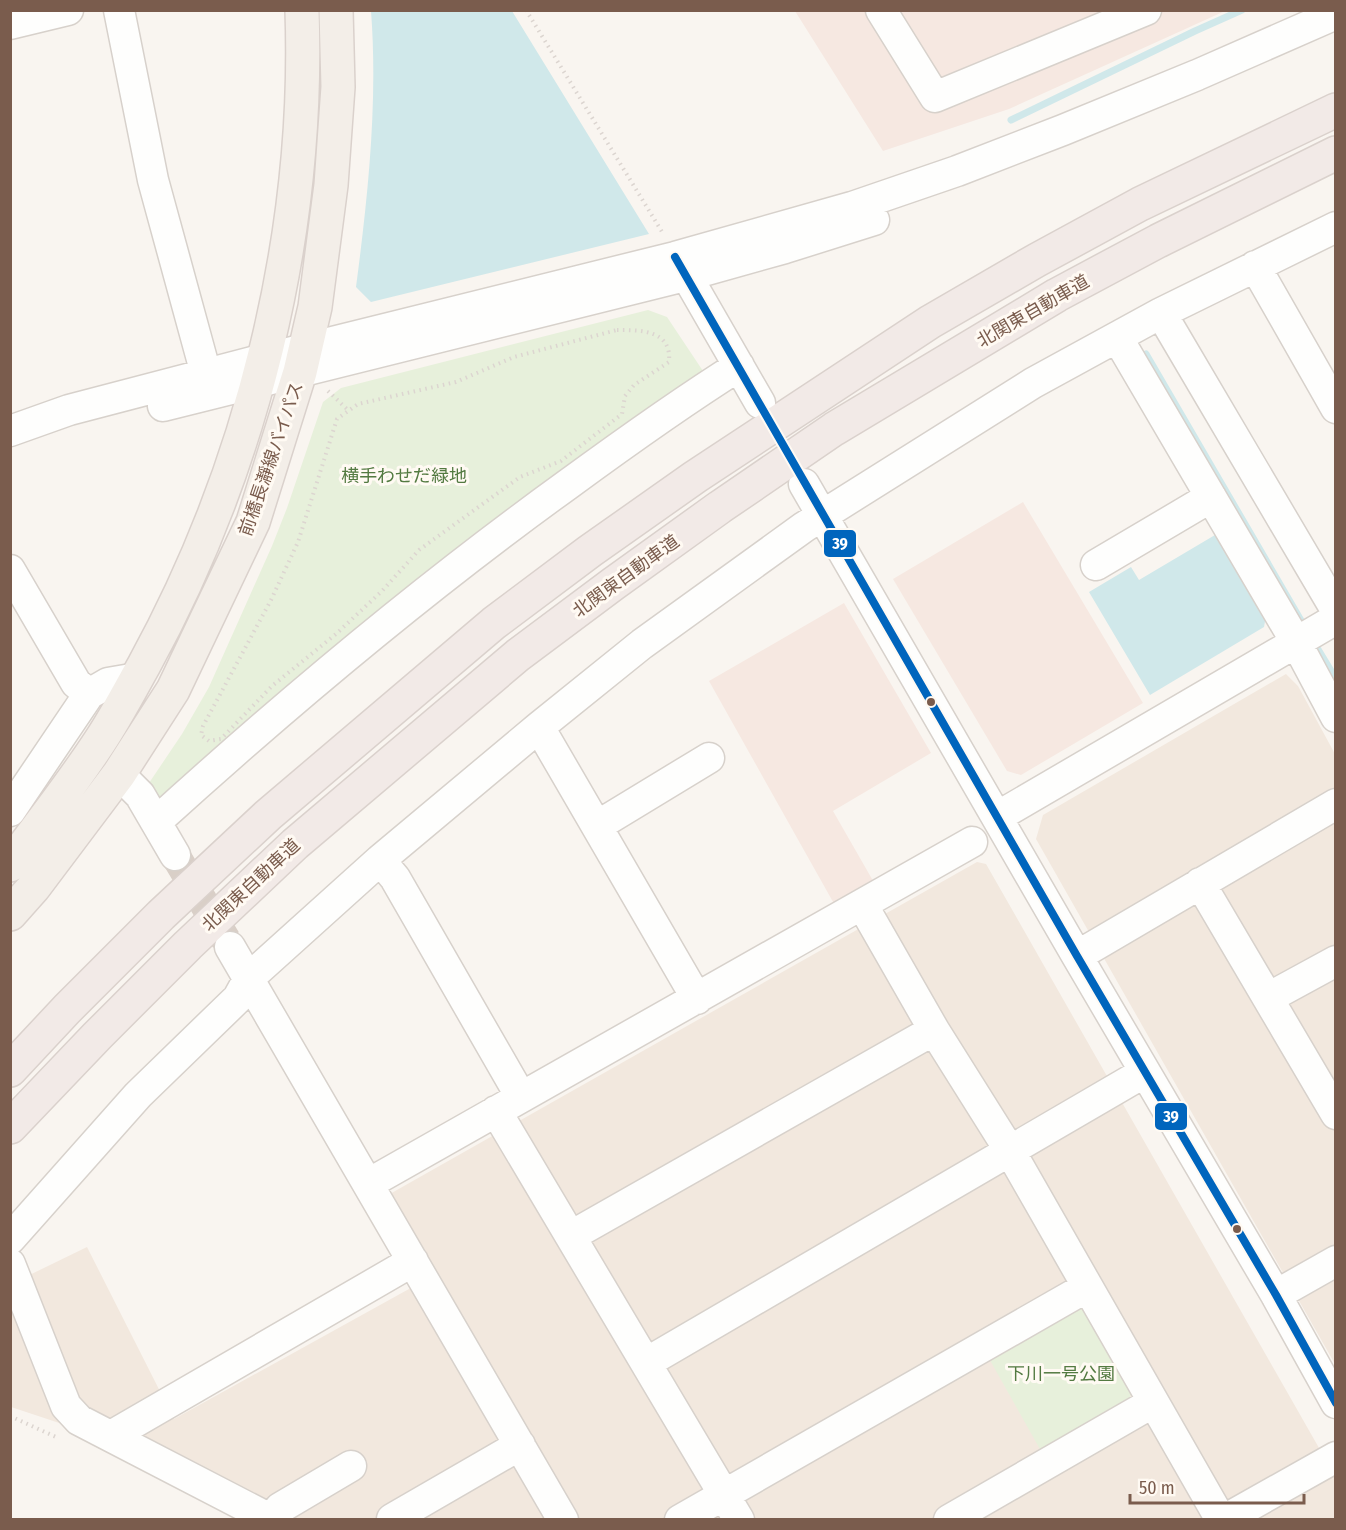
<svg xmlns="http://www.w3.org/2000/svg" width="1346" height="1530" font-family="'Fira Sans Condensed','Noto Sans JP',sans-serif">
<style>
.residential{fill:#f2e8de}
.commercial{fill:#f6e8e1}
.green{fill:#e7f0db}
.water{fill:#d0e8ea}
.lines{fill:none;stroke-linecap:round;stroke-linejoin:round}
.stream{stroke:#d0e8ea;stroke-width:7}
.minor-tunnel{stroke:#d9cfc7;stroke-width:30;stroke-dasharray:30 15;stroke-linecap:butt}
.minor-casing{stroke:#d7d1cb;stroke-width:33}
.major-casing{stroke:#dad1cc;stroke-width:36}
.highway-casing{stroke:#dad1cc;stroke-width:36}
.path{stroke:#dcd5d0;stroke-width:4;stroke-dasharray:1.5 4.5;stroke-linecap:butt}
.minor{stroke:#fefefd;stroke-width:30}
.major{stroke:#f3eee8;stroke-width:33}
.highway{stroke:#f2eae7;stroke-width:33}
.bus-1-casing{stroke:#fffaf3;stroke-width:12}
.bus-1{stroke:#0065bd;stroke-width:8}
.bus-dot{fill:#7a5c4d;stroke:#fffaf3;stroke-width:2}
.labels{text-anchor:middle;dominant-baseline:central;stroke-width:6;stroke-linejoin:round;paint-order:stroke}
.street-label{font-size:18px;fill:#7a5c4d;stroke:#fffaf3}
.park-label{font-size:18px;fill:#537a41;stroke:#fffaf3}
.line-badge{stroke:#fffaf3;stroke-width:2}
.badge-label{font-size:16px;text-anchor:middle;font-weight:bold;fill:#fff}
</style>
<rect width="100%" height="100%" fill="#f9f5f0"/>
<path class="residential" d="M1286 674 1298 686 1335 754V1364L1036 839 1043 815Z
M977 862 986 864 1335 1476V1519L424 1520 421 1514 410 1520 297 1519 201 1470 11 1407V1284L87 1247 174 1419 427 1279 381 1199Z"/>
<path class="commercial" d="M795 11H1225L1009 109 883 151Z
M1023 502 1143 703 1021 775 1007 771 893 579Z
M844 603 931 753 833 811 876 886 837 909 709 681Z"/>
<path class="green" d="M648 310 667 317 705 374 164 804 147 786 182 734 209 687 272 546 287 508 323 402 341 388Z
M1071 1305 1087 1308 1133 1390 1128 1401 1041 1451 987 1355Z"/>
<path class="water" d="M371 11H512L649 234 371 302 356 287C368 196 378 102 371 11Z
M1215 535 1266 616 1264 627 1150 695 1089 592 1131 567 1139 580Z"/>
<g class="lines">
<path class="stream" d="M1011 120 1195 31 1242 10
M1146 354 1306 629
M1313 641 1336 679"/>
<path class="minor-tunnel" d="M175 855 226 940"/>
<g class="minor-casing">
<path id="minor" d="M119 10 153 180 206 374
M881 10 935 97 1146 10
M10 24 68 10
M677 259 760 403
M1255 266 1336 408
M1161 313 1336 610
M1117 337 1296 642 1336 717
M163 406 685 276 785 248 874 220
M10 431 69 410 264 359 675 257 852 207 957 171 1063 130 1197 75 1336 14
M804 484 1077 956 1276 1295 1336 1403
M1096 565 1211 497
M10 570 76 683 89 694
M539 727 697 999
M119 774 140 795 175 855
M10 811 89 694 108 683 137 678
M997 817 1336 619
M156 822C287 703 423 589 567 485 623 444 680 403 739 366
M597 826 709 758
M380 860 395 878 521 1097
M1200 883 1336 1114
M863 906 934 1030 1010 1151 1221 1520
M230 947 563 1520
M1077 956 1336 804
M1268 998 1336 961
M496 1111 739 1520
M368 1184 972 842
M571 1236 934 1030
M10 1239 138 1095 238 998 249 978 380 860 539 727 642 644 804 527 1033 383 1161 313 1336 227
M10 1264 66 1406 79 1420 272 1520
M1276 1295 1336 1261
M646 1363 1145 1072
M111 1436 413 1261
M271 1519 280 1508 351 1466
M392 1519 520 1445
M680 1520 1087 1287
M949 1520 1152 1403
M1224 1520 1336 1457"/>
</g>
<g class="major-casing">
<path id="major" d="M10 865C40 824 72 784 100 741 116 717 130 690 144 665 252 468 310 235 302 10
M10 914 34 887 119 774 173 690 253 522 300 372 315 307 331 185 338 87 336 10"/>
</g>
<g class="highway-casing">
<path id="highway" d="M10 1070 67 1009 161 915 268 815 494 623 590 551 695 477 930 322 1037 260 1140 204 1336 110
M10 1127 97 1036 188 945 295 844 518 655 613 584 720 507 834 429 1057 295 1158 241 1336 153"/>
</g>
<path class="path" d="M526 10 664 235
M617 330C641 330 672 330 669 362L634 385 625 396 622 414 561 461 520 477 419 550 382 591 336 634 272 686 221 739 209 741 201 735 203 726 271 600 298 542 337 419 358 404 456 382 514 357Z
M328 391 349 411
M10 1416 56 1437"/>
<use href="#minor" class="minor"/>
<use href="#major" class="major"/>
<use href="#highway" class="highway"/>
<g class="bus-1-casing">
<path id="bus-1" d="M675 257 1077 956 1276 1295 1336 1403"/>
</g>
<use href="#bus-1" class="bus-1"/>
</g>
<g class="bus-dot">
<circle cx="931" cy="702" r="5"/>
<circle cx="1237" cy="1229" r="5"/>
</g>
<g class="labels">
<g class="street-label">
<text transform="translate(1033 311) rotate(-30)">北関東自動車道</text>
<text transform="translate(271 459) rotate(-71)">前橋長瀞線バイパス</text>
<text transform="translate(626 576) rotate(-36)">北関東自動車道</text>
<text transform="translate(251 885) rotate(-43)">北関東自動車道</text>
</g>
<g class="park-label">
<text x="404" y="476">横手わせだ緑地</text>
<text x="1061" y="1374">下川一号公園</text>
</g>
</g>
<g class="line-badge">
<rect x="823" y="529" width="34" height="29" rx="6" fill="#0065bd"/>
<rect x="1154" y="1102" width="34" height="29" rx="6" fill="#0065bd"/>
</g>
<g class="badge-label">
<text x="840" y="549">39</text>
<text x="1171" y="1122">39</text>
</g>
<rect width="1346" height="1530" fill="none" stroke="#7a5c4d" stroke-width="24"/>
<path d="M1130 1494v9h174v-9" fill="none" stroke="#7a5c4d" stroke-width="3"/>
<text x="1139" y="1494" font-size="18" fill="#7a5c4d" stroke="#fffaf3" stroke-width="4.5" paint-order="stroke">50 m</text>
</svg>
